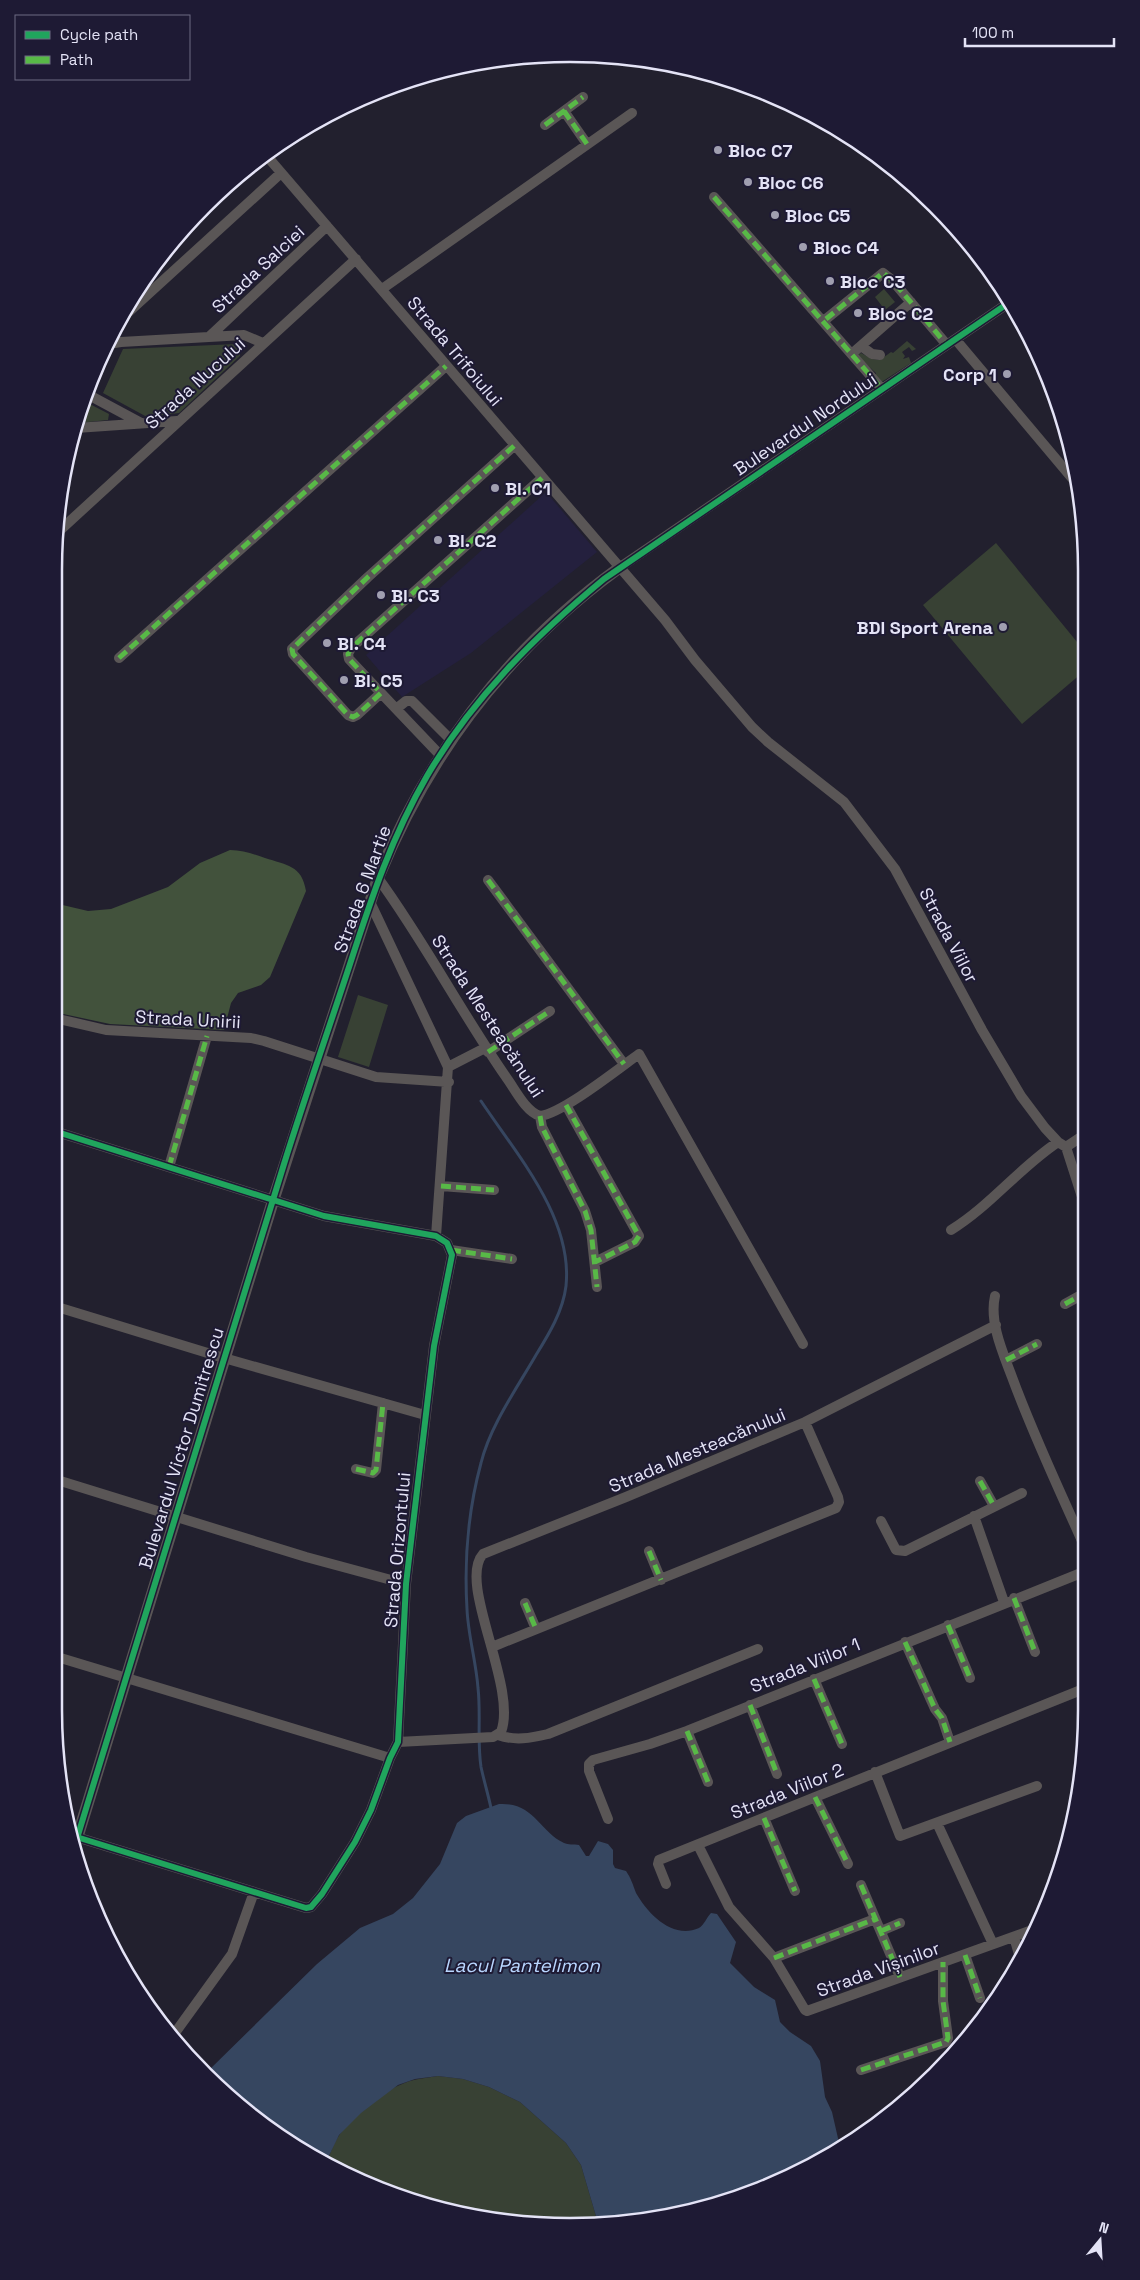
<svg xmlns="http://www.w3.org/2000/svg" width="1140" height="2280" font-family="'Space Grotesk',sans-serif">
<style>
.built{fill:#24203e}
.green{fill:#384134}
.forest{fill:#42523c}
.water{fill:#364660}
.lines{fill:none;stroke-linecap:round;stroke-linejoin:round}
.stream{stroke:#364660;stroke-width:3}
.minor{stroke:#5a5656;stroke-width:10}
.tertiary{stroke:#5a5656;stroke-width:12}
.quiet{stroke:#58b947;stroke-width:5;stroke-dasharray:10 5;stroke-linecap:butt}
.cycleway-casing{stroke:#1e1a34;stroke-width:9}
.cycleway{stroke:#20a55d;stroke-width:6}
.poi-dot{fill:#a09fb0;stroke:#1e1a34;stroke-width:2}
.labels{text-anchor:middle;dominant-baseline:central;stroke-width:4;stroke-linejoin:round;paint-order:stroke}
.poi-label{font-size:18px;font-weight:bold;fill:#e4e3f6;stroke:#1e1a34;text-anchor:start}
.street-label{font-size:18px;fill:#e4e3f6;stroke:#1e1a34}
.water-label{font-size:19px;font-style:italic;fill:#b9d6ff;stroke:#1e1a34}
.rim{fill:none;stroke:#e4e3f6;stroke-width:2.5}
</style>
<rect width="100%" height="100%" fill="#22202e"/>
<path class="built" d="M546 492 597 552 471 653 402 697 366 655Z"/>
<path class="green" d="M884 289 895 302 885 310 875 297Z
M907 341 916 349 912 351 909 347 902 352 905 356 903 359 909 357 911 363 880 383 876 379V373L857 356 861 353 872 359 880 360 891 352 893 353Z
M237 344 240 348V356L179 413 147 417 103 393 123 349Z
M84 401 109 414 108 420 78 423Z
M996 543 1082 648V673L1022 724 923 605Z
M358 995 388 1005 369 1067 338 1057Z
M438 2076 463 2079 489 2087 520 2102 566 2143 581 2165 598 2223 537 2225 469 2216 372 2187 326 2162C331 2153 334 2142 340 2134 355 2116 378 2094 400 2085 412 2079 425 2078 438 2076Z"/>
<path class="forest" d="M230 850C243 850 253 854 265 858 286 865 302 865 306 891L270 977 261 985 238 993 231 1003 224 1030 110 1024 54 1012V903L88 911 111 909 168 887 200 863Z"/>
<path class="water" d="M499 1804C534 1802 539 1831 564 1843 568 1845 574 1844 579 1845L586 1856H589L598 1841 608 1844 613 1850V1864L615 1868 626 1871C631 1878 633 1885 636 1893 648 1914 673 1940 699 1928 704 1925 707 1917 711 1913L717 1914 736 1942 730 1963 754 1987 775 2000 780 2022 790 2032 811 2046 820 2061 825 2097 832 2112 840 2147 799 2173 704 2209 637 2222 598 2223 581 2165 566 2143 520 2102 489 2087 463 2079 438 2076 415 2079 398 2085 361 2113 339 2135 326 2162C280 2137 243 2112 206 2073L317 1964 360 1928 393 1914 413 1898 440 1864 457 1823 466 1816Z"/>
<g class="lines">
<path class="stream" d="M481 1101C517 1155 573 1218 566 1286 563 1311 549 1334 536 1355 517 1388 490 1426 481 1463 468 1511 464 1559 467 1609 468 1635 476 1661 478 1688 481 1714 477 1741 481 1767 484 1781 488 1794 491 1808"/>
<path class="minor" d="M564 111 587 144
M545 125 583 97
M266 155 665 620 695 660 752 727 768 742 844 802 895 869 982 1030 1021 1096 1045 1128 1058 1142 1066 1147
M714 197 882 389
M382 289 632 113
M122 318 281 173
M826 319 883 273 892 280 947 345
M210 336 327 226
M956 340 1077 484
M108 344 121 342 244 335 263 343
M861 346 872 354 880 355
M855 351 911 302
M87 394 141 423
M76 428 177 421
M514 446 368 577 292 649 293 654 348 715 353 717 357 715 381 693 349 659 348 654 351 648 542 478
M57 533 356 259
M619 568 1007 304
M119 658 446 366
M381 693 440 755
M396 709 406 701H412L451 740
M378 878C424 941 461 1012 506 1077 515 1089 525 1111 540 1116
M488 880 624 1064
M370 902 448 1067 436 1236
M54 1018 106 1030 251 1038 264 1041 376 1077 449 1082
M488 1052 550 1011
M448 1067 485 1048
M566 1105 639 1236 635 1242 595 1262
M540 1116C563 1113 618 1069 639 1054L803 1344
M540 1116 542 1127 585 1211 591 1230 597 1287
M54 1131 324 1216 436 1236 447 1243 452 1255 434 1346 406 1584 398 1742 390 1758 371 1810 355 1842 322 1894 311 1907 306 1908 70 1835
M1066 1147 1084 1203
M1066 1147 1084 1135
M169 1167 207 1036
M441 1186 494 1190
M951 1230C990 1206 1019 1168 1058 1142
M451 1250 512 1259
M995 1296C989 1322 1003 1353 1012 1377 1034 1437 1061 1493 1086 1550
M1065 1304 1085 1293
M54 1306 224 1358 425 1415
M1006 1360 1037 1344
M356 1469 373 1473 376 1470 383 1403
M54 1479 306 1557 406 1584
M980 1481 994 1506
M974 1516 1004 1602
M881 1521 896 1550 905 1551 1022 1493
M649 1551 661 1580
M1014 1598 1035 1652
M525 1603 536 1629
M948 1625 970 1678
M905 1642 935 1709 942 1718 950 1742
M492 1647 836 1508 839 1502 838 1497 805 1422
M54 1656 390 1758
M814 1679 842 1744
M750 1705 777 1774
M687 1731 708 1782
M498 1735C515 1741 531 1738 548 1734L758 1649
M398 1742 493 1737 501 1732C518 1687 457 1583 483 1554L626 1497 805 1422 996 1325
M875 1772 900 1836 1037 1786
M815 1797 848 1864
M764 1818 795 1891
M608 1819 589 1771V1764L593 1760 650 1744 687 1731 1086 1571
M937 1823 993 1944
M698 1845 729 1907 774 1958 805 2010 807 2011 1035 1929
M666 1884 658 1864 659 1860 1086 1688
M861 1885 900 1977
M881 1931 900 1923
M1014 1937 1020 1958
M965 1955 980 1998
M774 1958 875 1919
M172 2037 232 1954 254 1892
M861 2070 946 2042 948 2038 943 2001V1962"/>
<path class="tertiary" d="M74 1848 273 1201 378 878C429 752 509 648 619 568"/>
<path class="quiet" d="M564 111 587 144
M545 125 583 97
M714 197 882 389
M826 319 883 273 892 280 947 345
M514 446 368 577 292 649 293 654 348 715 353 717 357 715 381 693 349 659 348 654 351 648 542 478
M119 658 446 366
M488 880 624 1064
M488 1052 550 1011
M566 1105 639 1236 635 1242 595 1262
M540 1116 542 1127 585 1211 591 1230 597 1287
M169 1167 207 1036
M441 1186 494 1190
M451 1250 512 1259
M1065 1304 1085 1293
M1006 1360 1037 1344
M356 1469 373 1473 376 1470 383 1403
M980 1481 994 1506
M649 1551 661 1580
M1014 1598 1035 1652
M525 1603 536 1629
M948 1625 970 1678
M905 1642 935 1709 942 1718 950 1742
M814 1679 842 1744
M750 1705 777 1774
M687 1731 708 1782
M815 1797 848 1864
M764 1818 795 1891
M861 1885 900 1977
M881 1931 900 1923
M965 1955 980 1998
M774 1958 875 1919
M861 2070 946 2042 948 2038 943 2001V1962"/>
<g class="cycleway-casing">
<path id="cycleway" d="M54 1131 324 1216 436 1236 447 1243 452 1255 434 1346 406 1584 398 1742 390 1758 371 1810 355 1842 322 1894 311 1907 306 1908 70 1835
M74 1848C144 1620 213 1392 284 1164 305 1097 328 1031 350 964 371 899 392 836 427 776 472 699 535 636 604 579L1007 304"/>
</g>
<use href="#cycleway" class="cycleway"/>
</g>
<g class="poi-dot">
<circle cx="718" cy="150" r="5"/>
<circle cx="748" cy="182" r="5"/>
<circle cx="775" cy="215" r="5"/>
<circle cx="803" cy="247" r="5"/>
<circle cx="830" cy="281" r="5"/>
<circle cx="858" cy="313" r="5"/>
<circle cx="1007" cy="374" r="5"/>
<circle cx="495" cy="488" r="5"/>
<circle cx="438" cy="540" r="5"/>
<circle cx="381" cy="595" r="5"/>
<circle cx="1003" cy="627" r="5"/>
<circle cx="327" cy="643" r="5"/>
<circle cx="344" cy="680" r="5"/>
</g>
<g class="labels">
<g class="poi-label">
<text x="728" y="150">Bloc C7</text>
<text x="758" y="182">Bloc C6</text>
<text x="785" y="215">Bloc C5</text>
<text x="813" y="247">Bloc C4</text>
<text x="840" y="281">Bloc C3</text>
<text x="868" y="313">Bloc C2</text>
<text x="997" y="374" text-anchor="end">Corp 1</text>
<text x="505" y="488">Bl. C1</text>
<text x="448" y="540">Bl. C2</text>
<text x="391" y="595">Bl. C3</text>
<text x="993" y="627" text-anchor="end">BDI Sport Arena</text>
<text x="337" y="643">Bl. C4</text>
<text x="354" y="680">Bl. C5</text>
</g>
<g class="street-label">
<text transform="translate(258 269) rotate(-43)">Strada Salciei</text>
<text transform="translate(455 351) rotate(50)">Strada Trifoiului</text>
<text transform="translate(195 383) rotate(-42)">Strada Nucului</text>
<text transform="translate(805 424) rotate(-34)">Bulevardul Nordului</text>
<text transform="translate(362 889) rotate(-70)">Strada 6 Martie</text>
<text transform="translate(949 935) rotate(62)">Strada Viilor</text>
<text transform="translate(488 1016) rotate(57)">Strada Mesteacănului</text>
<text transform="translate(188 1019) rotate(3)">Strada Unirii</text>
<text transform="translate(181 1448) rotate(-73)">Bulevardul Victor Dumitrescu</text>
<text transform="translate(697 1450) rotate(-23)">Strada Mesteacănului</text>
<text transform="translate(397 1550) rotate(-85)">Strada Orizontului</text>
<text transform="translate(805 1665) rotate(-22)">Strada Viilor 1</text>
<text transform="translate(787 1791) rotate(-22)">Strada Viilor 2</text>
<text transform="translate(878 1969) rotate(-20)">Strada Vișinilor</text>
</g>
<g class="water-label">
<text x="522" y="1965">Lacul Pantelimon</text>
</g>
</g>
<path d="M0 0H1140V2280H0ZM570 62H570A508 508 0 0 1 1078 570V1710A508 508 0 0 1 570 2218H570A508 508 0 0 1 62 1710V570A508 508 0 0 1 570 62Z" fill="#1e1a34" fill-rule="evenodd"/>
<path class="rim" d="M570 62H570A508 508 0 0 1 1078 570V1710A508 508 0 0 1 570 2218H570A508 508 0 0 1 62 1710V570A508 508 0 0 1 570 62Z"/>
<rect x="15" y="15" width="175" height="65" fill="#1e1a34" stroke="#6d6a82"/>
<rect x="25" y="31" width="25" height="8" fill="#20a55d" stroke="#6d6a82"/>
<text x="60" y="40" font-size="15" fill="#e4e3f6">Cycle path</text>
<rect x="25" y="56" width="25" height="8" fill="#58b947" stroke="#6d6a82"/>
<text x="60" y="65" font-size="15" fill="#e4e3f6">Path</text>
<g transform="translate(1100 2240) rotate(18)" stroke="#1e1a34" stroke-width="4" paint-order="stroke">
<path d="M0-4L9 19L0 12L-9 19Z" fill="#e4e3f6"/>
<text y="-8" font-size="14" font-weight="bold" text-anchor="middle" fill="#e4e3f6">N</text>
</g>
<path d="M965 38v8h149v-8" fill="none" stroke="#e4e3f6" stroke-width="2.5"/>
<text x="972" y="38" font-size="15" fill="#e4e3f6" stroke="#1e1a34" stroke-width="4" paint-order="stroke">100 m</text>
</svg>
